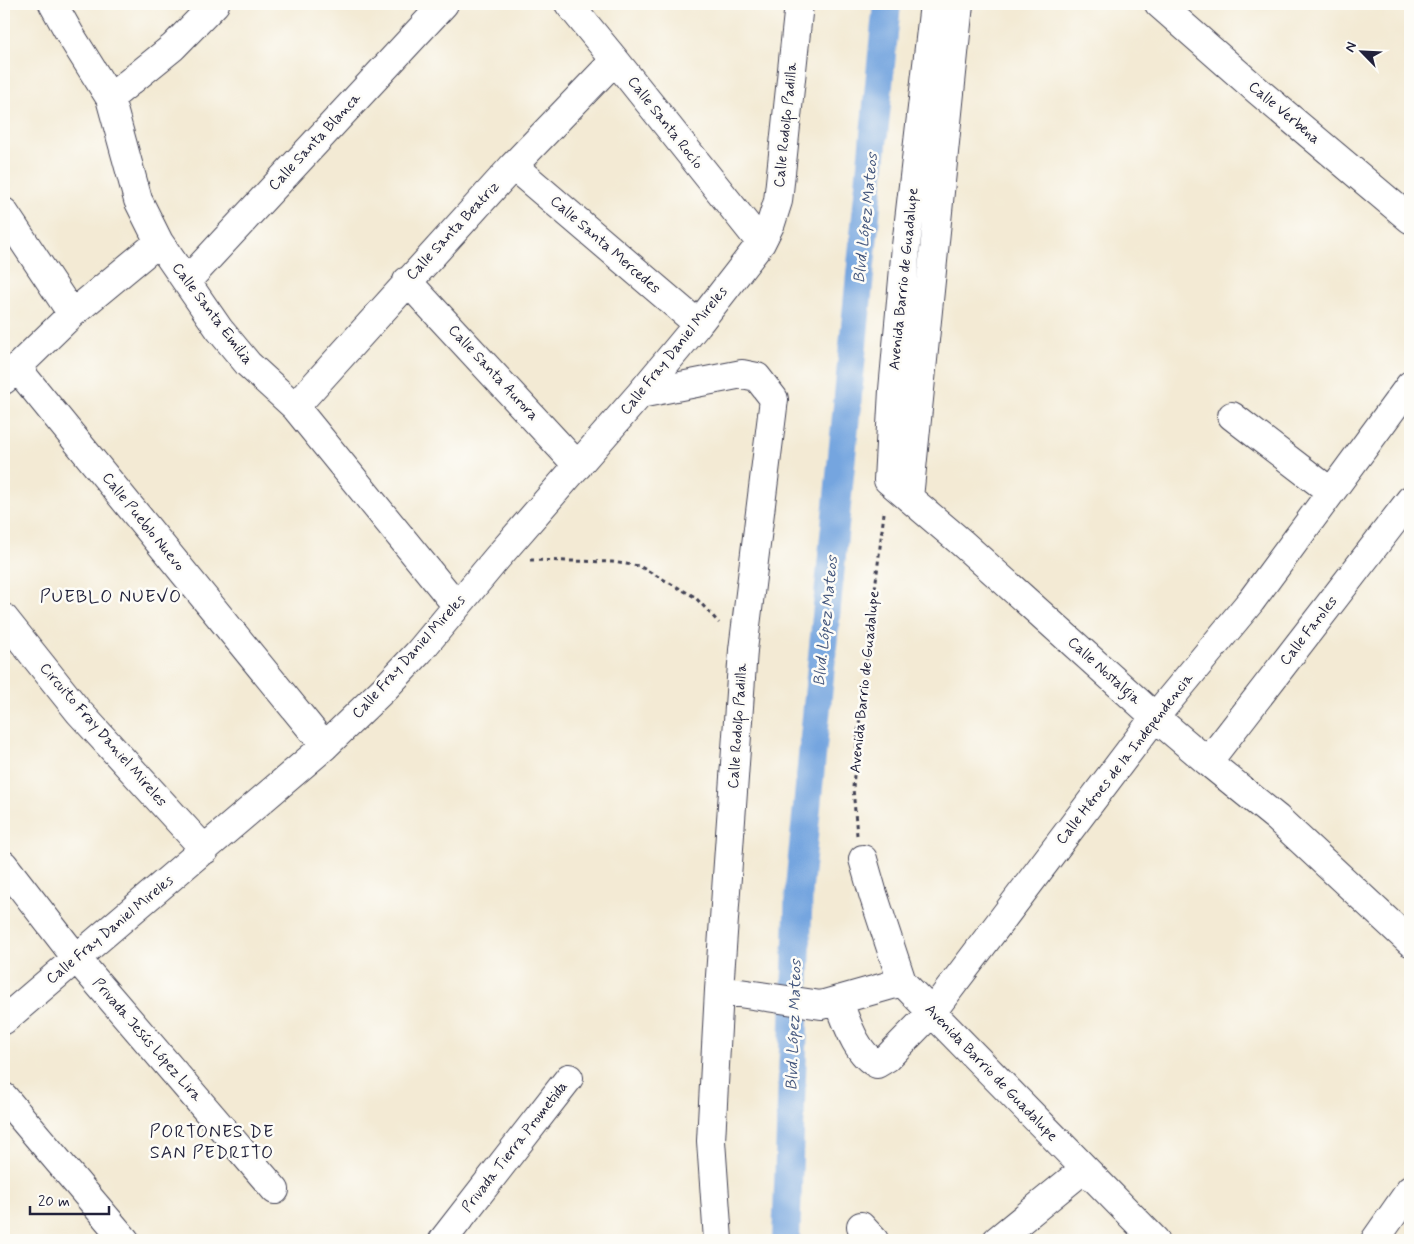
<svg xmlns="http://www.w3.org/2000/svg" width="1414" height="1244" font-family="Mynerve,sans-serif">
<style>
.lines{fill:none;stroke-linecap:round;stroke-linejoin:round}
.canal{stroke:#75a5df;stroke-width:28}
.street-casing{stroke:#414052;stroke-width:30}
.path{stroke:#414052;stroke-width:3;stroke-dasharray:4 4;stroke-linecap:butt}
.street{stroke:#fff;stroke-width:28}
.labels{text-anchor:middle;dominant-baseline:central;stroke-width:5;stroke-linejoin:round;paint-order:stroke}
.street-label{font-size:15px;fill:#22223b;stroke:#fdfcf7}
.water-label{font-size:16px;font-style:italic;fill:#43567d;stroke:#fdfcf7}
.quarter-label{font-size:18px;letter-spacing:1px;fill:#22223b;stroke:#fdfcf7}
</style>
<rect width="100%" height="100%" fill="#fdfcf7"/>
<filter id="ink" filterUnits="userSpaceOnUse"><feTurbulence type="fractalNoise" baseFrequency=".02" numOctaves="2"/><feDisplacementMap in="SourceGraphic" scale="10" xChannelSelector="R" yChannelSelector="G"/><feConvolveMatrix kernelMatrix="1 2 1 2 8 2 1 2 1" color-interpolation-filters="sRGB"/></filter>
<filter id="wash" filterUnits="userSpaceOnUse"><feTurbulence type="fractalNoise" baseFrequency=".0096" numOctaves="4" result="noise"/><feDisplacementMap in="SourceGraphic" scale="20" xChannelSelector="R" yChannelSelector="G"/><feGaussianBlur stdDeviation="1.12" result="paint"/><feColorMatrix in="noise" values="0 0 0 0 0 0 0 0 0 0 0 0 0 0 0 0 0 1.4 0 .05"/><feComposite in="paint" operator="in"/></filter>
<g filter="url(#wash)">
<rect width="100%" height="100%" fill="#f3ead4"/>
<g class="lines">
<path class="canal" d="M786 1240 799 887 887 4"/>
</g>
</g>
<g filter="url(#ink)">
<g class="lines">
<g class="street-casing">
<path id="street" d="M53 4 71 36 110 98 138 200 159 242 219 329 248 364 295 407 457 606
M569 4 615 60 761 243
M934 4 906 246 893 390 888 480 962 543 1155 717 1208 762 1277 818 1410 942
M1159 4 1258 91 1410 219
M110 98 173 47 215 4
M513 166 698 324
M4 212 72 314
M187 281 444 4
M407 281 578 466
M17 368 325 746
M4 380 72 314 159 242
M640 394 742 374 757 377 774 399 743 650 719 990 711 1141 718 1240
M295 407 513 166 615 60
M1232 416 1331 492
M909 498 959 4
M4 618 79 712 205 850
M1208 762 1410 500
M863 859 873 894 902 982 1155 1240
M4 865 77 959 275 1190
M719 990 821 1005 902 982
M838 1000C846 1020 856 1054 877 1064L887 1058 932 1012 1155 717 1251 601 1410 385
M4 1020 325 746 386 687 419 652 497 558 640 394 698 324 761 243 771 223 778 201 799 4
M4 1097 125 1240
M861 1226 874 1240
M443 1240 569 1078
M997 1240 1084 1169
M1375 1240 1410 1190"/>
</g>
<path class="path" d="M530 560 612 562 639 566 695 597 719 623
M857 835 853 788 856 750 884 513"/>
<use href="#street" class="street"/>
</g>
</g>
<g class="labels">
<g class="street-label">
<text transform="translate(1284 113) rotate(40)">Calle Verbena</text>
<text transform="translate(665 123) rotate(52)">Calle Santa Rocío</text>
<text transform="translate(786 125) rotate(-84)">Calle Rodolfo Padilla</text>
<text transform="translate(315 142) rotate(-47)">Calle Santa Blanca</text>
<text transform="translate(453 231) rotate(-47)">Calle Santa Beatriz</text>
<text transform="translate(605 245) rotate(41)">Calle Santa Mercedes</text>
<text transform="translate(904 279) rotate(-84)">Avenida Barrio de Guadalupe</text>
<text transform="translate(212 314) rotate(53)">Calle Santa Emilia</text>
<text transform="translate(674 351) rotate(-51)">Calle Fray Daniel Mireles</text>
<text transform="translate(493 373) rotate(47)">Calle Santa Aurora</text>
<text transform="translate(143 522) rotate(51)">Calle Pueblo Nuevo</text>
<text transform="translate(1309 631) rotate(-52)">Calle Faroles</text>
<text transform="translate(409 657) rotate(-48)">Calle Fray Daniel Mireles</text>
<text transform="translate(1104 671) rotate(42)">Calle Nostalgia</text>
<text transform="translate(865 682) rotate(-84)">Avenida Barrio de Guadalupe</text>
<text transform="translate(738 726) rotate(-86)">Calle Rodolfo Padilla</text>
<text transform="translate(103 735) rotate(49)">Circuito Fray Daniel Mireles</text>
<text transform="translate(1125 759) rotate(-52)">Calle Héroes de la Independencia</text>
<text transform="translate(110 930) rotate(-40)">Calle Fray Daniel Mireles</text>
<text transform="translate(147 1040) rotate(49)">Privada Jesús López Lira</text>
<text transform="translate(991 1073) rotate(46)">Avenida Barrio de Guadalupe</text>
<text transform="translate(515 1147) rotate(-52)">Privada Tierra Prometida</text>
</g>
<g class="water-label">
<text transform="translate(866 218) rotate(-84)">Blvd. López Mateos</text>
<text transform="translate(826 621) rotate(-84)">Blvd. López Mateos</text>
<text transform="translate(794 1025) rotate(-88)">Blvd. López Mateos</text>
</g>
<g class="quarter-label">
<text x="111" y="597">PUEBLO NUEVO</text>
<text x="212" y="1132">PORTONES DE<tspan x="212" dy="21">SAN PEDRITO</tspan></text>
</g>
</g>
<rect width="1414" height="1244" fill="none" stroke="#fdfcf7" stroke-width="20"/>
<g transform="translate(1362 52) rotate(294)" stroke="#fdfcf7" stroke-width="4" paint-order="stroke">
<path d="M0-4L9 19L0 12L-9 19Z" fill="#22223b"/>
<text y="-8" font-size="14" font-weight="bold" text-anchor="middle" fill="#22223b">N</text>
</g>
<path d="M30 1206v8h79v-8" fill="none" stroke="#22223b" stroke-width="2.5"/>
<text x="38" y="1206" font-size="15" fill="#22223b" stroke="#fdfcf7" stroke-width="4" paint-order="stroke">20 m</text>
</svg>
